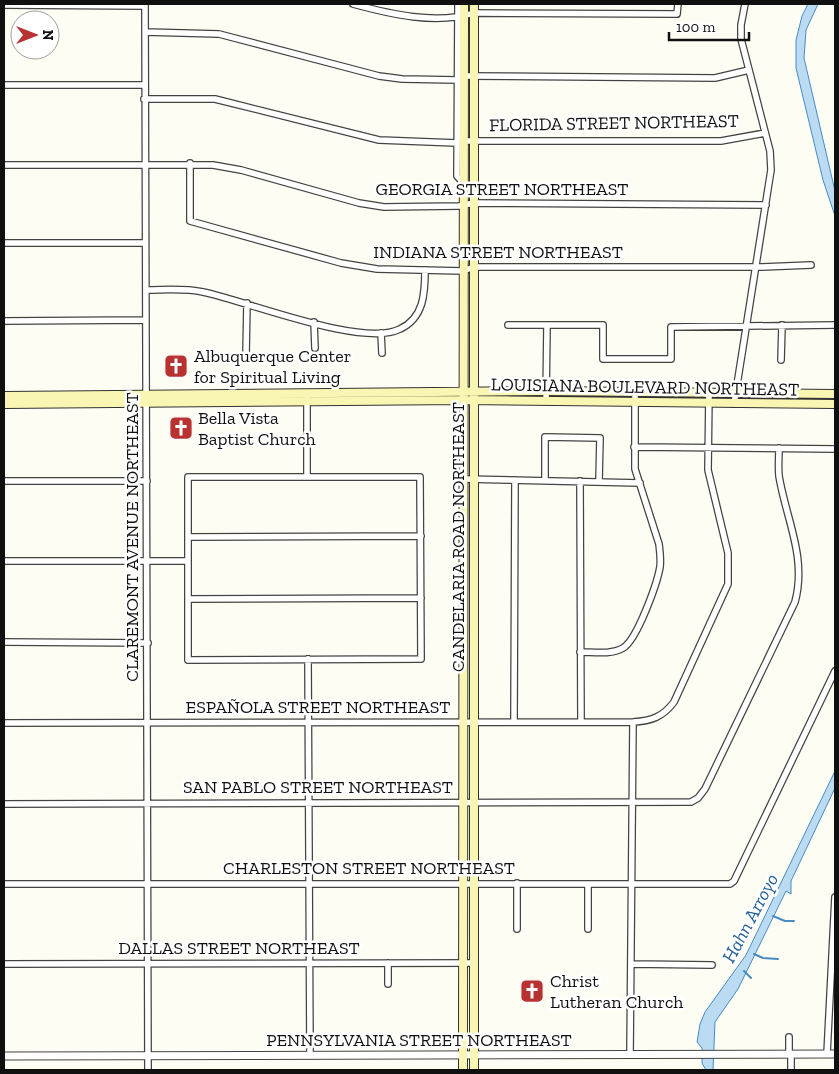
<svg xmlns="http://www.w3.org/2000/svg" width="839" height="1074" font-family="'Zilla Slab',serif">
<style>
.water{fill:#bbdbf2;stroke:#478bc4}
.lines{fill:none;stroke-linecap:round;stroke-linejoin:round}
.stream{stroke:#478bc4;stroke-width:2}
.minor-casing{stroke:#434343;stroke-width:8}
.tertiary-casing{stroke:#434343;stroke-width:9}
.secondary-casing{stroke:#323232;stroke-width:10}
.minor{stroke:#fff;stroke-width:5.5}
.tertiary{stroke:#fff;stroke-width:7}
.secondary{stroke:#f9f5b3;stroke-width:8}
.labels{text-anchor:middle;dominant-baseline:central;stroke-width:5;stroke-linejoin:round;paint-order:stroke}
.street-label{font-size:18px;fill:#101010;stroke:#fff}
.poi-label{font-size:18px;fill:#101010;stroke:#fff;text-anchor:start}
.water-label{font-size:19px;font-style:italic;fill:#215e9a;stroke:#fff}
</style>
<rect width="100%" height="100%" fill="#fefdf3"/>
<path class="water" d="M808 4H818L806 30 804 58 835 191V216L823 180 796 68V40L802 16Z
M835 771V788L791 881V894L786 891 738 989 715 1022 713 1070H706L702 1063V1048L697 1042 700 1024 705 1012 746 955Z"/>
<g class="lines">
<path class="stream" d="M773 916 785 921H794
M754 954 763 958 778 959
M744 971 751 978"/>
<g class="minor-casing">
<path id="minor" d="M145 4 148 1070
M353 4C390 14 436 25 474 13L677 14 678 4
M458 4 457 176 464 184
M4 5 145 6
M145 32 219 34 379 76 402 79 458 80
M464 76 715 78 749 70
M4 85H144
M144 99H215L379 140 457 143
M464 141H721L765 133
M190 163V221L341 263 377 269 463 271 474 267H762L811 265
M4 165H213L241 170 359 203 384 207 459 206 474 203 766 205
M4 243H145
M146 290C165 290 184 288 203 292 247 301 362 348 400 329 424 318 425 293 425 270
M4 321 146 320
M314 322 315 348
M508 325H603V359H671V327L835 325
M381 333 382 353
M246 355 247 303
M781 360 782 325
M307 394V477
M546 401 547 325
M734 404 771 170 770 151 741 39V25L745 4
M634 447 835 449
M188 477H420L421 659 188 660Z
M464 479 640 483
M4 481H147
M545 481V437L600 438 599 481
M580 481 581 722
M188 537 421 536
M4 561H188
M188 599 421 598
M4 642 148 643
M580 652C593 652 611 655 623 648 637 640 657 584 660 567 661 559 660 552 659 544L635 469V392
M308 659 310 1055
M514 721 515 480
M4 723 633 722C651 721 663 717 674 702L728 584V553L708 470 709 393
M4 804 691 802 698 798 705 789 795 602C807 557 786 519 779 476 778 467 779 457 779 448
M4 884H730L734 881 835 671
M588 884V929
M517 929V883
M388 963V984
M4 964 473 963
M631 964 712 965
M630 1054 633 722
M789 1054V1037
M827 1054 835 897
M791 1070V1054"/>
</g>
<g class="tertiary-casing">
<path id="tertiary" d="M4 1056 835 1054"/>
</g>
<g class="secondary-casing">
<path id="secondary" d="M4 396 546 391 835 394
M4 404 463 400 835 404
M463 1070 464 4
M474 1070V4"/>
</g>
<use href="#minor" class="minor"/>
<use href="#tertiary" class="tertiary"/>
<use href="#secondary" class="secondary"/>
</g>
<defs>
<g id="church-square" transform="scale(1.25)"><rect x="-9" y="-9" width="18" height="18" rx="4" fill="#b73231" stroke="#fff"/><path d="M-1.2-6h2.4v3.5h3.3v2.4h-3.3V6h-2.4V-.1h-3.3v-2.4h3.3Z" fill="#fff"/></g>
</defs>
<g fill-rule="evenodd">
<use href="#church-square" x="176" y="366"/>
<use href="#church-square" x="181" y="428"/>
<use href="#church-square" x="532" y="991"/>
</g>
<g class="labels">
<g class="street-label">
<text transform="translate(614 123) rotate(-1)">FLORIDA STREET NORTHEAST</text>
<text x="502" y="189">GEORGIA STREET NORTHEAST</text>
<text x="498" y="252">INDIANA STREET NORTHEAST</text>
<text transform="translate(645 387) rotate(1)">LOUISIANA BOULEVARD NORTHEAST</text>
<text transform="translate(132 537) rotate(-90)">CLAREMONT AVENUE NORTHEAST</text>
<text transform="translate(458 537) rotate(-90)">CANDELARIA ROAD NORTHEAST</text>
<text x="318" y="707">ESPAÑOLA STREET NORTHEAST</text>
<text x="318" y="787">SAN PABLO STREET NORTHEAST</text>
<text x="369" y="868">CHARLESTON STREET NORTHEAST</text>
<text x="239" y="948">DALLAS STREET NORTHEAST</text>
<text x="419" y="1040">PENNSYLVANIA STREET NORTHEAST</text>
</g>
<g class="poi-label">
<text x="194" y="356">Albuquerque Center<tspan x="194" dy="21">for Spiritual Living</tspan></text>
<text x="198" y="418">Bella Vista<tspan x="198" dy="21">Baptist Church</tspan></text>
<text x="550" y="981">Christ<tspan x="550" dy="21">Lutheran Church</tspan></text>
</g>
<g class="water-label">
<text transform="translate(750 918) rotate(-62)">Hahn Arroyo</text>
</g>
</g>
<rect width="839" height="1074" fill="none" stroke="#101010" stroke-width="10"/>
<g transform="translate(35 35) rotate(90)"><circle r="24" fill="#ffffff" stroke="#9f9f9f"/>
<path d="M0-4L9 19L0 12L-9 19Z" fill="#b73231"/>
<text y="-8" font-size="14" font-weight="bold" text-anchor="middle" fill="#101010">N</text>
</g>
<path d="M669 32v8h80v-8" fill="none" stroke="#101010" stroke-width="2.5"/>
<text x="676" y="32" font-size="15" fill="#101010" stroke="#ffffff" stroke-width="4" paint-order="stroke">100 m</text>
</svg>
